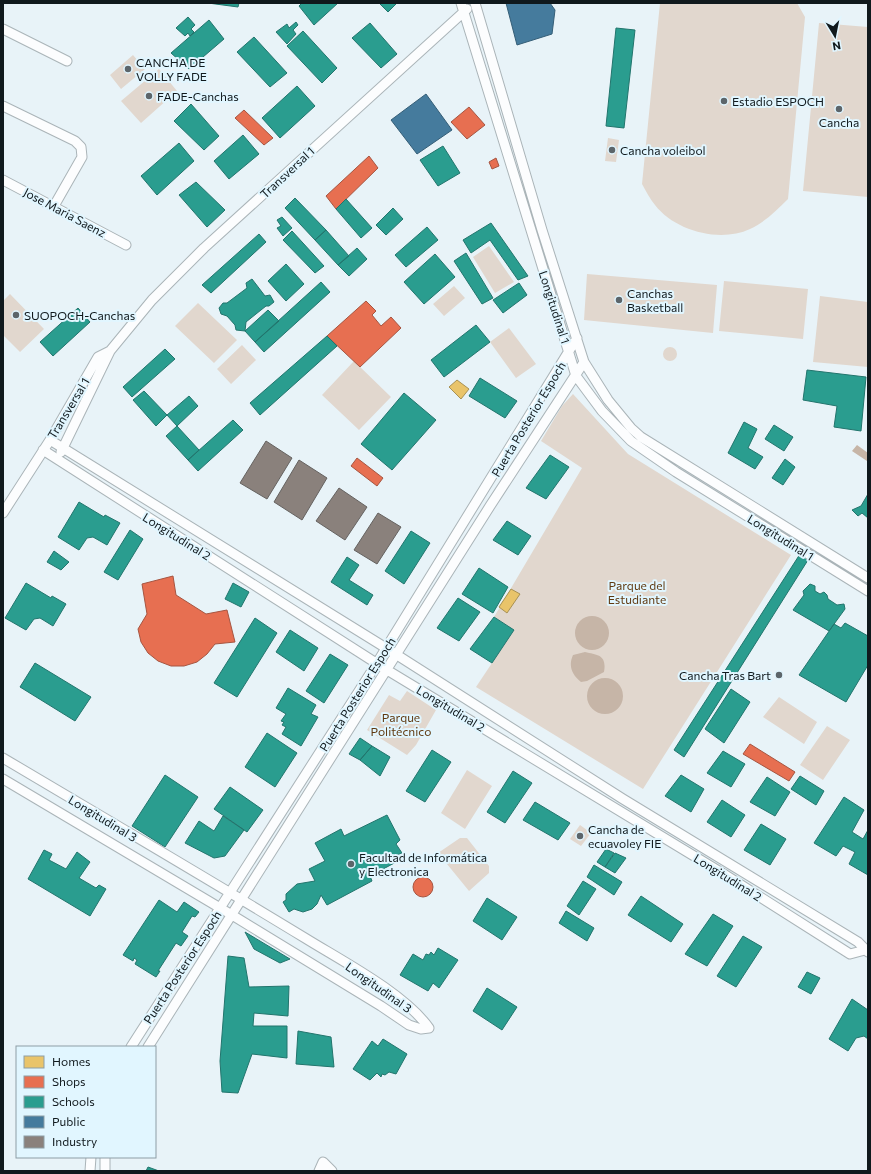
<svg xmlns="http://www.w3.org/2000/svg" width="871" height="1174" font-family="Commissioner,sans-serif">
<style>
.green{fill:#e1d7ce}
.water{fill:#c6b5a7}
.homes{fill:#e9c46a;stroke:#a89153}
.shops{fill:#e76f51;stroke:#a65541}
.schools{fill:#2a9d8f;stroke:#22756d}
.public{fill:#457b9d;stroke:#355e77}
.industry{fill:#8a817c;stroke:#656260}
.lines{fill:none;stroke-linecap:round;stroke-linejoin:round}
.street-casing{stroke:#aab4b8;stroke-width:11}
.street{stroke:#fcfdfe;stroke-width:9}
.poi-dot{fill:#5c656a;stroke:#e1f6ff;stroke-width:1.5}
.labels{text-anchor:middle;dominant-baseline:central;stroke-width:4;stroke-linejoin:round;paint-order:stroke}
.poi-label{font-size:12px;fill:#10191d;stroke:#e1f6ff;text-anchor:start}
.street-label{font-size:12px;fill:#10191d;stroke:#e1f6ff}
.park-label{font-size:12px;fill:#603910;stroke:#e1f6ff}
</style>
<rect width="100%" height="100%" fill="#e8f3f8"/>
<path class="green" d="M660 3H797L805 17 788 199C776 211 765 222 750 229 720 243 675 231 655 205 650 199 646 191 642 184Z
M819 23 868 27V197L803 191Z
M133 55 145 69 121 89 110 75Z
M159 69 177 91 141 123 121 101Z
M608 138 619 140 616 162 605 161Z
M489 246 514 282 495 293 473 257Z
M587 274 717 285 713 333 584 320Z
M724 281 808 289 803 339 719 331Z
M454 286 465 298 444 316 433 304Z
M10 294 44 329 20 352 3 335V301Z
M820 296 868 302V367L813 362Z
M198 303 237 340 214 363 175 326Z
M509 328 536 364 516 378 490 342Z
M242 345 256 360 231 384 217 369Z
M663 354a7 7 0 1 1 14 0a7 7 0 1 1-14 0Z
M354 361 391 397 359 430 322 395Z
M573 394 628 454 791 555 643 789 476 687 514 630 494 617 582 468 541 441 562 406Z
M407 691 436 710 416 745 407 755 367 730 389 695 400 701Z
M779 697 817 722 804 744 763 717Z
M827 726 850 740 823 780 800 765Z
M467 770 492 786 465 829 441 813Z
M580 825 591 833 581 846 570 839Z
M460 838H467L489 866V873L469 891 438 853Z"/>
<path class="water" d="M857 445 868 453 867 461 852 451Z
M575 633a17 17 0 1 1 34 0a17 17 0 1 1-34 0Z
M585 652C598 655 607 655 604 672L587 681 581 682C572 675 568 666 573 655Z
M587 696a18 18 0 1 1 36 0a18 18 0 1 1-36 0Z"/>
<path class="homes" d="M457 380 469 389 461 399 449 387Z
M511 589 520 594 507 613 499 607Z"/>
<path class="shops" d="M469 107 485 125 467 139 451 122Z
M244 110 273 138 264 145 235 118Z
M369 156 378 168 336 209 326 196Z
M496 158 499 166 492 169 489 162Z
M366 301 376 311 372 315 381 326 391 317 401 328 360 367 327 336Z
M357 458 383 478 377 486 351 466Z
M173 576 176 595 206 614 227 610 235 642 215 644 207 654 197 662 184 666H171L158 661 148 653 141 642 138 629 147 614 142 584Z
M750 744 795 772 789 781 743 754Z
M413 887a10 10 0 1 1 20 0a10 10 0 1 1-20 0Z"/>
<path class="schools" d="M208 3H239L238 7Z
M302 3H338L314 25 299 6Z
M379 3H397L388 12Z
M188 17 195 25 191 29 194 32 190 36 188 33 185 36 176 28Z
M209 20 224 39 189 69 171 53Z
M296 22 298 25 293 30 296 34 287 44 276 32 287 24 289 28Z
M370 23 397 54 381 68 352 38Z
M616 28 635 30 624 128 606 126Z
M303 31 337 68 322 83 287 46Z
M254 37 287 73 270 87 237 52Z
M297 86 315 106 280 138 262 118Z
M191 104 219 136 204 150 174 121Z
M243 135 259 154 229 179 214 161Z
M179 143 194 161 157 195 141 176Z
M443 146 460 173 438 186 420 160Z
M196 182 225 210 207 227 179 195Z
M295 198 326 230 315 240 285 208Z
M346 199 372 228 361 238 336 209Z
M393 208 403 219 386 235 376 225Z
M282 217 292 228 283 236 277 228 281 226 277 220Z
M491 223 528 276 518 280 490 240 471 253 463 240Z
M427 227 438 240 406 267 395 255Z
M326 230 349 256 338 265 315 240Z
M292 231 324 266 315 273 283 240Z
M259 234 266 242 211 293 202 285Z
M357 248 367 259 349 276 338 265Z
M466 253 493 298 482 304 454 261Z
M435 254 455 277 424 304 404 282Z
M286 264 304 284 286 301 268 281Z
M252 279 265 296 270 295 274 302 269 306H266L246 322 245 331 236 330 235 325 227 316 221 314 219 308 223 303H227L247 288 246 283Z
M321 282 330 292 264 352 255 342Z
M519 283 527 295 503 313 493 300Z
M78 308 90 322 53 356 40 342Z
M268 310 279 321 255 342 245 331Z
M476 325 490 342 444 377 431 360Z
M327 336 337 346 260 415 250 403Z
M165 349 175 359 132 397 123 387Z
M807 370 866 377 861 431 834 427 837 406 803 400Z
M480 378 517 401 505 418 469 396Z
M144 391 167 415 156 426 133 400Z
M404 393 436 420 392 470 361 444Z
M189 396 198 406 177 426 167 415Z
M233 420 243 430 198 471 188 460Z
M744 422 757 429 748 448 763 457 755 469 728 453Z
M774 425 793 437 784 451 765 439Z
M177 426 199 450 188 460 166 436Z
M550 455 569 467 546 499 526 488Z
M785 459 795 467 783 485 772 478Z
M868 494V518L862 513 858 516 852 510 861 506Z
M79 502 104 517 105 515 120 523 107 545 93 537 87 538 79 550 58 537Z
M507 521 531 536 518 555 493 540Z
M130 530 143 539 118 580 104 572Z
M411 531 430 543 404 584 385 571Z
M54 551 69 562 61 570 47 562Z
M800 554 808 560 684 757 674 750Z
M347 557 359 565 349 580 373 595 367 605 331 582Z
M479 568 508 587 493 613 462 594Z
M26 583 51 598 52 596 66 604 53 626 40 618 34 619 26 630 5 618Z
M233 583 249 592 241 607 225 599Z
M810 584 815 586V591L820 594 824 592 827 595 828 599 837 605 844 604 845 609 829 631 793 610 804 595 803 591Z
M458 598 480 612 459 641 437 628Z
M494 617 514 630 492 663 470 649Z
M255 618 277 633 237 697 214 683Z
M845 623 868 636V665L846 702 799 675 834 624 841 628Z
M290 630 318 648 304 671 276 652Z
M330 654 348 665 324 703 306 691Z
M35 663 91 697 75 721 20 687Z
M288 688 316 705 311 714 318 717 301 746 282 734 286 727 282 725 284 722 281 721 286 714 276 708Z
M731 689 750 702 724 743 705 729Z
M267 733 297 753 275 787 245 767Z
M360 738 372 746 360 760 349 754Z
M372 746 390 757 380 776 360 760Z
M432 750 451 762 425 802 406 791Z
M723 751 745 764 731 787 707 773Z
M513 771 532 783 505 823 487 812Z
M165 775 198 797 165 847 132 826Z
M681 775 704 789 691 812 665 796Z
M800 776 824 791 816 805 791 789Z
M767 777 790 792 775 816 750 802Z
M230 787 263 810 247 832 214 809Z
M844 797 864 810 852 832 863 839 868 830V875L849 864 855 852 843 846 836 856 814 843Z
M722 800 745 815 731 837 707 822Z
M535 802 570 823 558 840 523 820Z
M387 815 400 840 396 844 402 853 397 855 400 860 370 876 372 881 327 905 321 895 317 904 312 909 303 912 294 909 289 912 283 902 286 900V894L297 884 315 881 309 869 325 861 315 843 341 829 344 836Z
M223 816 244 830 225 856 214 858 185 843 199 821 214 831Z
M761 824 786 839 770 865 744 850Z
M606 849 614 853 605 867 597 862Z
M44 850 52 854 49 860 66 869 77 852 90 862 79 878 96 888 99 885 106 889 90 916 28 879Z
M615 853 626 858 615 873 605 867Z
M594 865 622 882 614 895 587 877Z
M583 881 596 889 579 915 567 906Z
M641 896 683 924 671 942 628 915Z
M487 898 517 917 502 940 473 921Z
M159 900 177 912 184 902 199 912 195 917 192 916 182 932 188 936 181 946 176 943 158 971H160L156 977 135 964 137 960 134 958 133 961 123 955Z
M566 911 594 928 587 941 559 923Z
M713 914 733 926 707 966 685 954Z
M245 932 290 959 280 963 254 949Z
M743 936 762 947 736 987 717 976Z
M438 948 458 960 439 988 433 983 428 991 400 975 413 954 423 960 426 954 429 955 431 952 434 955Z
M228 956 244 958 249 987 289 986 288 1016 254 1013 253 1026H287V1058L252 1054 238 1093 222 1092 220 1061Z
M807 972 820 978 811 994 798 987Z
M487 988 517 1007 502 1030 473 1011Z
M852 999 868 1010V1039L864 1036 856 1038 848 1051 829 1039Z
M298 1031 331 1037 334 1067 296 1064Z
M383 1039 407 1054 396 1074 389 1072 385 1075 382 1074 381 1077 377 1073 370 1080 353 1069 372 1041 378 1046Z
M148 1167 159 1171H146Z"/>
<path class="public" d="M506 3H550L555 10 552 34 517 45Z
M426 94 452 130 417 154 391 120Z"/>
<path class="industry" d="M266 441 292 458 267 499 240 483Z
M299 460 327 478 302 520 274 502Z
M339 488 367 507 345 540 316 521Z
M378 513 401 527 377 564 354 550Z"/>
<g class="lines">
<g class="street-casing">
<path id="street" d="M461 3 576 376 602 411 631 441 676 472 868 591
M475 3 542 230 584 362 608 400 631 428 641 437 868 578
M3 29 67 61
M3 106 75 141 81 147 82 157 54 206
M3 180 126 245
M50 440 386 648 623 799 858 942 868 952
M43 450 387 670 727 876 850 954 865 950
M61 452 110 351 152 300 204 248 467 9
M3 513 50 440 98 357 110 351
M3 758C104 818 205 877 305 938 342 961 404 993 429 1028L421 1029 409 1025 381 1006 232 915 3 779
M131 1047 377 663 577 338
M148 1047 490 506 584 362
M105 1157V1171
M90 1171 91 1157
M319 1171 323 1162 332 1171"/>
</g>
<use href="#street" class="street"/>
</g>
<g class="poi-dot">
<circle cx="128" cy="69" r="4"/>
<circle cx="149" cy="96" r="4"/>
<circle cx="724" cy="101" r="4"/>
<circle cx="839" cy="109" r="4"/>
<circle cx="612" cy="150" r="4"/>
<circle cx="619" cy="300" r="4"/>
<circle cx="16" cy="315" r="4"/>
<circle cx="779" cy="675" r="4"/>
<circle cx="580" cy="836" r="4"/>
<circle cx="351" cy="864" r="4"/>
</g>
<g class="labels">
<g class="poi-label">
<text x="136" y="62">CANCHA DE<tspan x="136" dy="14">VOLLY FADE</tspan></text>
<text x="157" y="96">FADE-Canchas</text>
<text x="732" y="101">Estadio ESPOCH</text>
<text x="839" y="122" text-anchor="middle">Cancha</text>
<text x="620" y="150">Cancha voleibol</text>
<text x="627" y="293">Canchas<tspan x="627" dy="14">Basketball</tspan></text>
<text x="24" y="315">SUOPOCH-Canchas</text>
<text x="771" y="675" text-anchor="end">Cancha Tras Bart</text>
<text x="588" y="829">Cancha de<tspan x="588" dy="14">ecuavoley FIE</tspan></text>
<text x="359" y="857">Facultad de Informática<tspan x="359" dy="14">y Electronica</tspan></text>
</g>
<g class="street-label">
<text transform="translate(287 172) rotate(-43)">Transversal 1</text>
<text transform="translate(65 212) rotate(28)">Jose Maria Saenz</text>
<text transform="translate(555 307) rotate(72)">Longitudinal 1</text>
<text transform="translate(68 408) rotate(-59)">Transversal 1</text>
<text transform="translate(528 419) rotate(-59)">Puerta Posterior Espoch</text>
<text transform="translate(177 536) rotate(32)">Longitudinal 2</text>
<text transform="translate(781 537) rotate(32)">Longitudinal 1</text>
<text transform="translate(357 694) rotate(-58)">Puerta Posterior Espoch</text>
<text transform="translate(451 708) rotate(31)">Longitudinal 2</text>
<text transform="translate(103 818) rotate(31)">Longitudinal 3</text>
<text transform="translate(728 877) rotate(32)">Longitudinal 2</text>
<text transform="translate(182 967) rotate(-57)">Puerta Posterior Espoch</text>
<text transform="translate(379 987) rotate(35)">Longitudinal 3</text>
</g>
<g class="park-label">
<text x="637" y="585">Parque del<tspan x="637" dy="14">Estudiante</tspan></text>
<text x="401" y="717">Parque<tspan x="401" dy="14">Politécnico</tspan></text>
</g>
</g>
<rect width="871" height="1174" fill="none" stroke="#10191d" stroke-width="8"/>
<rect x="16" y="1046" width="140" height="112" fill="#e1f6ff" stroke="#8d9ea5"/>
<rect x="24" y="1056" width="20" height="12" fill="#e9c46a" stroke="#8d9ea5"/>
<text x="52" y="1066" font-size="12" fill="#10191d">Homes</text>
<rect x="24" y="1076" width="20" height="12" fill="#e76f51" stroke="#8d9ea5"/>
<text x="52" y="1086" font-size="12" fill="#10191d">Shops</text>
<rect x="24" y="1096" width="20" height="12" fill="#2a9d8f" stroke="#8d9ea5"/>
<text x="52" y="1106" font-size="12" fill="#10191d">Schools</text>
<rect x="24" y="1116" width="20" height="12" fill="#457b9d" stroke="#8d9ea5"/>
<text x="52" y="1126" font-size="12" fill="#10191d">Public</text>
<rect x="24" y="1136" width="20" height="12" fill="#8a817c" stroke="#8d9ea5"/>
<text x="52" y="1146" font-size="12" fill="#10191d">Industry</text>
<g transform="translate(835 36) rotate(170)" stroke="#e1f6ff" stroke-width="3" paint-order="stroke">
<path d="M0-3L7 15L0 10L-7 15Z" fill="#10191d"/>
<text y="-6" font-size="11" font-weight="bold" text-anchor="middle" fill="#10191d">N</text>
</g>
</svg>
